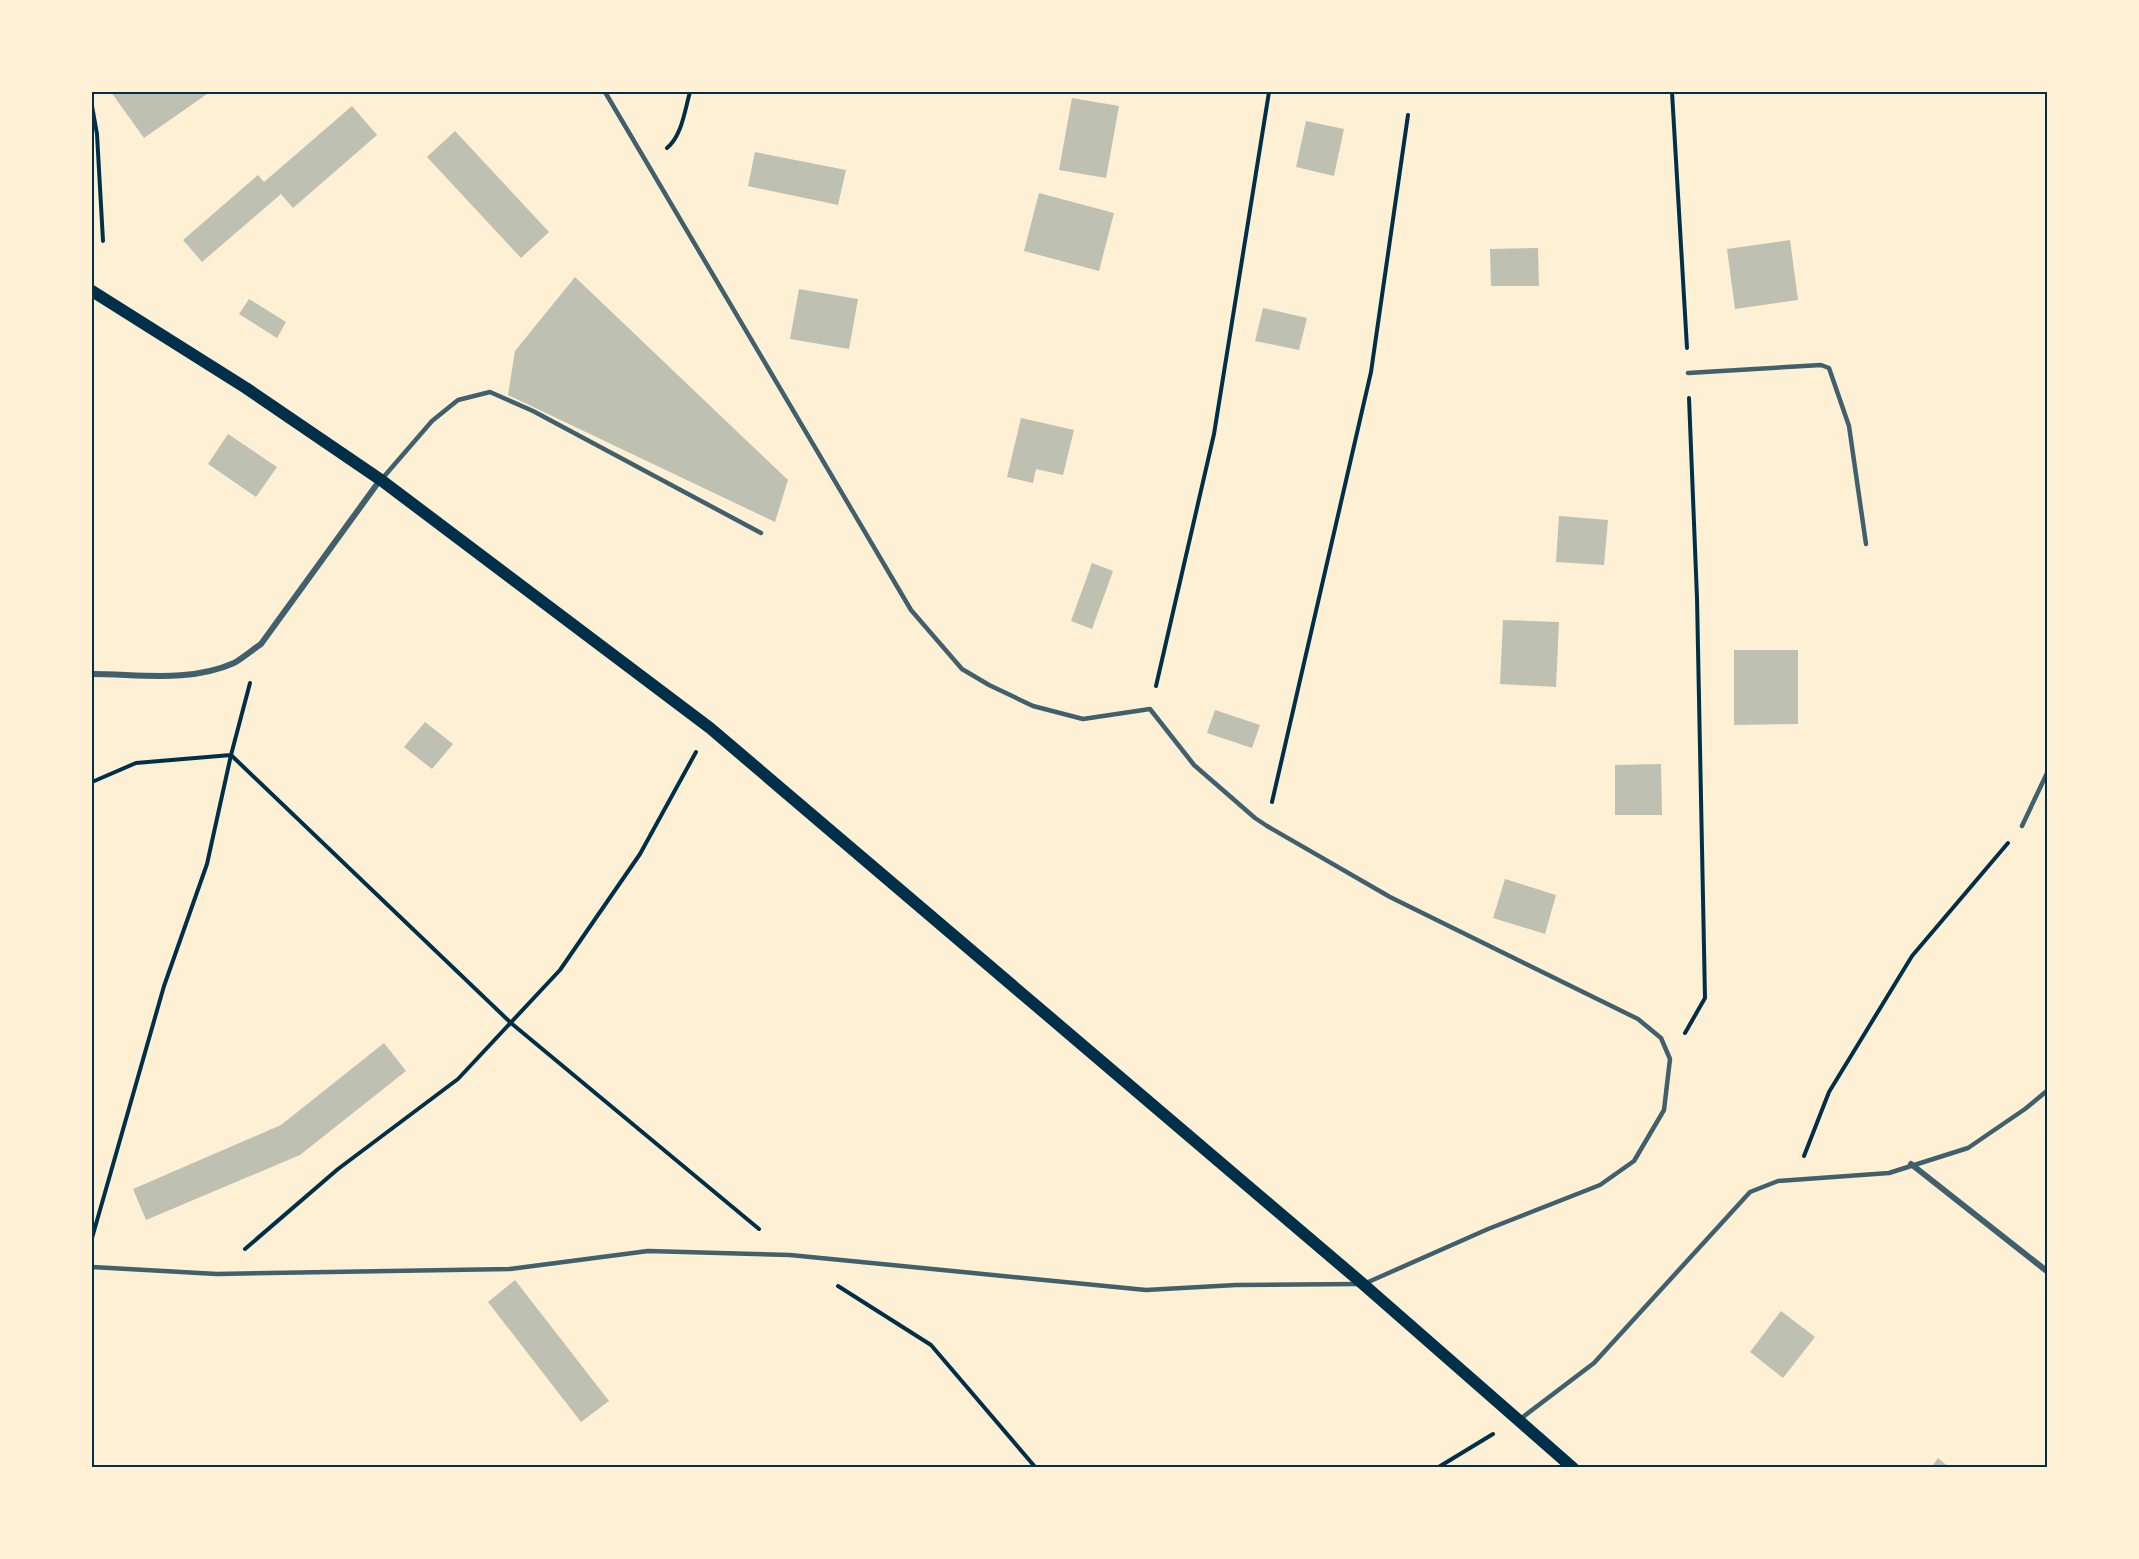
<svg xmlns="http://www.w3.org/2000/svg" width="2139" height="1559" font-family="Arial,sans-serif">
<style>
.building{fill:#bec0b2}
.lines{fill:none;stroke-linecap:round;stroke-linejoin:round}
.path{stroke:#003049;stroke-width:4}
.service{stroke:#3f606c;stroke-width:4.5}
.minor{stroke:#3f606c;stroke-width:6}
.secondary{stroke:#003049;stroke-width:12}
.neatline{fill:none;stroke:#003049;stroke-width:2}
</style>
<rect width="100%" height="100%" fill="#fdf0d5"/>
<path class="building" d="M111 92H210L144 138Z
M1072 98 1119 106 1106 178 1059 170Z
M352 106 377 135 293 208 281 194 202 262 183 240 258 175 264 182Z
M1306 121 1344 129 1334 176 1296 167Z
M455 131 549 232 521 258 427 157Z
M755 152 846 170 838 205 748 186Z
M1039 193 1114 213 1099 271 1024 251Z
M1790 240 1798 300 1735 309 1727 249Z
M1538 248 1539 286H1491L1490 249Z
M575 277 788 480 775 522 508 395 515 351Z
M799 289 858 299 849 349 790 339Z
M249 299 286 322 277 338 239 314Z
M1263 308 1307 318 1299 350 1255 341Z
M1021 418 1074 430 1063 475 1036 469 1033 483 1007 477Z
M228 434 277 467 256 497 208 464Z
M1559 516 1608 520 1604 565 1556 562Z
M1092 563 1113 571 1092 629 1071 621Z
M1503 620 1559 622 1556 687 1500 684Z
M1734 650H1798V724L1734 725Z
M1215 710 1260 725 1252 748 1207 733Z
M425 722 453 744 432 769 404 747Z
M1661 764 1662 815H1615V765Z
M1505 879 1556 895 1545 934 1493 918Z
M384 1043 406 1071 300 1155 146 1220 133 1189 281 1125Z
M515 1280 609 1401 581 1422 488 1302Z
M1781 1311 1815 1337 1783 1378 1750 1352Z
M1938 1458 1950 1468H1931Z"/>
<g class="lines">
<path class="path" d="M1672 92 1687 348
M92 106 97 134 103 241
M667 148C682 136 685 109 690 92
M1156 686 1214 434 1269 92
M92 782 136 763 231 755 511 1023 759 1229
M1272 802 1371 372 1408 115
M1685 1033 1705 998 1697 598 1689 398
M1804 1156 1829 1092 1912 956 2008 843
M92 1238 164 986 207 864 231 755 250 683
M245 1249 338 1169 458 1079 560 970 640 854 696 752
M838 1286 931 1345 1036 1468
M1437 1468 1493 1434"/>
<path class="service" d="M605 92 911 610 962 669 989 685 1033 706 1083 719 1150 709 1194 765 1255 818 1267 826 1390 897 1638 1019 1661 1038 1670 1059 1664 1110 1634 1161 1600 1185 1488 1229 1366 1283
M1688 373 1821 365 1829 368 1849 426 1866 544
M381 480 432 421 458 400 490 392 533 411 761 533
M2022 826 2048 771
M92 1267 217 1274 510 1269 648 1251 790 1255 1146 1290 1236 1285 1358 1284
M1519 1420 1594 1363 1750 1192 1778 1181 1889 1173 1968 1148 2025 1109 2048 1090"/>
<path class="minor" d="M92 674C139 674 189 683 234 663 243 658 252 650 261 644L380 480
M1911 1164 2048 1272"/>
<path class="secondary" d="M92 291 246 388 381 480 710 728 1363 1284 1573 1468"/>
</g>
<rect width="2139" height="1559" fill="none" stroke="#fdf0d5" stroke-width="186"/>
<rect x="93" y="93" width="1953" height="1373" class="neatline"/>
</svg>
